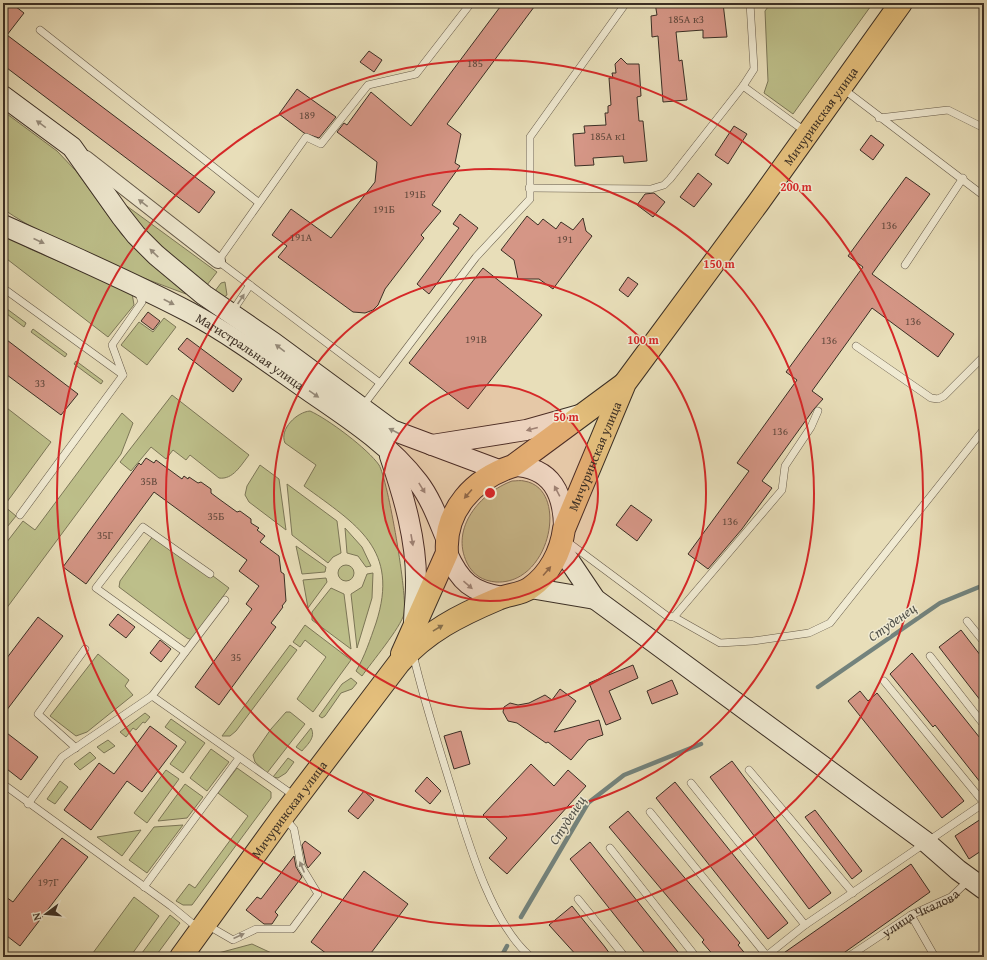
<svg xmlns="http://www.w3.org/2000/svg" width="987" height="960" font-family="'Gentium Book Plus',serif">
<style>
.green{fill:#bdbf8a;stroke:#7c7758}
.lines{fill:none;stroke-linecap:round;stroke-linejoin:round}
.stream{stroke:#73837d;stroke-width:4.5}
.building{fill:#d59686;stroke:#3b2f25}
.lane-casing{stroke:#665b4a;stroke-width:8}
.street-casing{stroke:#665b4a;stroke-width:16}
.secondary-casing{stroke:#3b2f25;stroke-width:22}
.primary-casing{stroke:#3b2f25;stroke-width:24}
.lane{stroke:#f0ead2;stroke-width:7}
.street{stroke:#f0ead2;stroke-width:14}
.secondary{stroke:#f0ead2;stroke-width:20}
.primary{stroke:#e4bf7c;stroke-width:22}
.oneway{fill:#968c7c}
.oneway2{fill:#87704c}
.ring{fill:none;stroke:#d62828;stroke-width:2}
.labels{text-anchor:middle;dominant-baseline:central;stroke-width:3;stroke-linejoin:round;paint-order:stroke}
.number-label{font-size:11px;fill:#62493d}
.street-label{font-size:13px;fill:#3b2f25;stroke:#f0ead2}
.water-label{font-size:14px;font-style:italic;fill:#52524a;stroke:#f0ead2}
.centre{fill:#d62828;stroke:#f0ead2;stroke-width:2}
.ring-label{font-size:12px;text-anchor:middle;font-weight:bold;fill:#d62828;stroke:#f0ead2;stroke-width:3;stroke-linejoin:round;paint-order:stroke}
</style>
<rect width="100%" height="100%" fill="#e8deb9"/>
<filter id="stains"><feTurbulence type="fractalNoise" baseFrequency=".005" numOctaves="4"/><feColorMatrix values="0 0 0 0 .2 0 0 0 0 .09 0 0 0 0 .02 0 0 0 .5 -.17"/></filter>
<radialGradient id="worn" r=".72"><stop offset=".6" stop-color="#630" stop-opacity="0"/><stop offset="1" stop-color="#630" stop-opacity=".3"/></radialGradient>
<path class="green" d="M771 3H873L793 114 764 93 768 81 765 11Z
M3 111 57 151 76 171 122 235 186 294C122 270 61 248 3 209Z
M124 204 217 272 207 285 160 249 123 206Z
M3 234 30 249 132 293 134 305 108 337 3 256Z
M225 282 227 295 224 297 215 291 221 283Z
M3 306 26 323 24 327 3 311Z
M164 318 176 327 147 365 121 345 139 322 153 332Z
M33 329 67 354 65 357 31 332Z
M76 361 103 381 101 384 74 364Z
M172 395 249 455C241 465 233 480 219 478L190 455 186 460 173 450 166 459 151 447 131 471 120 462Z
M3 405 51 442 4 506 16 516 3 532Z
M310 411C328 419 368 449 379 465 388 480 408 597 404 614 401 627 371 663 362 676L356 671C365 656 370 640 376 623 400 549 357 525 304 486L316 465 285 443C279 429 297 412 310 411Z
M122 413 133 423 121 454 3 613V547L23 521 35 530Z
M260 465 279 479 286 530 249 502 245 495 247 486Z
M512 481C516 481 521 480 524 481 570 488 551 585 496 582 483 581 473 575 467 563 450 528 480 493 512 481Z
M287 484 337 521 341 553 333 557 328 563 292 535Z
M345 528 362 547 371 566 366 567 358 556 347 553Z
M153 536 161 537 229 588 192 640 187 638 119 587 120 581Z
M296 546 326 567 325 572 302 574Z
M338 573a8 8 0 1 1 16 0a8 8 0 1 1-16 0Z
M373 573 372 598 357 648 351 594 362 587 367 574Z
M326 578 327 582 308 608 303 580Z
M331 588 344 594 351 649 312 620V612Z
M305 625 351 660 313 712 297 699 326 657 305 640 300 647 293 642Z
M290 645 297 650 236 731 230 736H222Z
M98 654 129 680 125 686 133 695 87 732 76 736 50 716Z
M351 678 357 683 352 689 341 693 325 716 322 718 319 716 342 684Z
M286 712H290L305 724 267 773 255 762 253 755 271 729Z
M145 713 150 717 145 723 143 722 136 730 133 728 126 737 120 732Z
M171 719 205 743 183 773 170 764 186 742 165 727Z
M311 728C316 737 308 744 302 751L296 747Z
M108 740 115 746 104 753 97 747Z
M211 749 229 762 207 791 190 778Z
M90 752 96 758 80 770 74 764Z
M288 758 294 762 286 773 278 778 273 777Z
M237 768 271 792V798L192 905H183L176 901 189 884 195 888 248 816 218 793Z
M166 770 179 779 147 823 134 813Z
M60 781 68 787 55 804 47 799Z
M185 784 203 797 187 818 158 821Z
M183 825 147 873 129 860 154 827Z
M141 830 122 856 97 837Z
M134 897 159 916 130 957H90Z
M170 915 180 923 155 957H139Z
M252 944 280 957H206L211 955Z"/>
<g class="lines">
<path class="stream" d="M818 687 940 603 984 585
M521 917 588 803 624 775 701 744
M501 957 507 946"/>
</g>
<path class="building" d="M3 3H11L24 13 7 35 215 192 199 213 3 65Z
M503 3H537L447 124 461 134 455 163 460 166 432 205 441 211 421 235 424 238 385 289 378 305 373 310 365 313 353 312 278 257 287 246 272 235 291 209 331 238 375 182 377 162 337 132 344 123 347 125 371 92 411 126Z
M655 3H723L727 37 703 38V30L676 32 679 61 682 60 687 100 663 102 658 36 652 37 651 16 657 15Z
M369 51 382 60 374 72 360 62Z
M621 58 627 64H639L641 96 637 97 639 121H643L647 161 624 163 623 156 593 158 594 165 575 166 573 134 585 133 584 126 606 125 605 113H608V106L611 105 609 78H613L612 73H616L615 64Z
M297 89 336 117 319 138 304 133 279 114Z
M734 126 747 134 728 164 715 155Z
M871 135 884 145 873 160 860 150Z
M698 173 712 184 694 207 680 197Z
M906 177 930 194 872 274 954 334 938 357 872 308 812 391 823 399 814 409 762 481 772 488 742 529 708 569 688 554 749 471 737 463 797 380 786 372 863 267 848 256Z
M654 193 665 202 653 217 637 205 645 194Z
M460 214 478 228 429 294 417 284 459 228 453 224Z
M527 216 538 225 543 219 556 229 561 222 573 230 583 218 586 231 592 236 553 289 539 279H518L514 260 501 250Z
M483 268 542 315 468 409 409 363Z
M628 277 638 284 628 297 619 290Z
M148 312 160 321 153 330 141 321Z
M3 337 78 394 61 415 3 372Z
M187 338 242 379 233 392 178 349Z
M146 458 154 463 156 460 182 479 184 476 188 479 189 477 198 483 201 482 211 489V493L219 499 237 512 240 511 251 519V523L259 528 257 530 265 536 260 542 279 556 281 572 284 574 286 601 282 606 283 607 271 623 276 627 219 705 195 687 252 609 246 604 259 586 239 571 247 560 154 492 86 584 63 567 139 463 141 465Z
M631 505 652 520 637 541 616 525Z
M118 614 135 627 126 638 109 625Z
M38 617 63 636 3 715V663Z
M961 630 984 660V705L939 647Z
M160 640 171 649 161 662 150 653Z
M912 653 984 743V787L935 725 933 727 890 674Z
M633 665 638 678 609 691 621 719 606 725 589 683Z
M672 680 678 694 652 704 647 691Z
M560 689 576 701 554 732 599 720 603 735 588 740 571 760 548 742 546 743 517 723 508 721 503 712 504 707 510 703 518 705 529 703 545 695 552 700Z
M860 691 868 701 877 693 964 801 942 818 848 701Z
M150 726 177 746 142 792 127 781 91 830 64 810 99 763 114 774Z
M3 730 38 757 21 780 3 766Z
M461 731 470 764 454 769 444 736Z
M732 761 831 893 809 909 710 777Z
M531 764 554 786 568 770 586 786 507 874 489 858 507 838 483 815Z
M427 777 441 791 430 804 415 791Z
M675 782 788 923 768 939 656 798Z
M364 791 374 800 358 819 348 811Z
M815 810 862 871 852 879 805 817Z
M628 811 740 943 738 945 748 957H715L702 942 704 940 609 827Z
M984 817V849L969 859 955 836Z
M62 838 88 857 20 946 3 933V895L13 902Z
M305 841 321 853 308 868 306 864 302 845Z
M590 842 682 957H648L570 859Z
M294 856 296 867 302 877 275 912 278 915 272 924H264L246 910 257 897 261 899Z
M911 864 930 892 838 957H778Z
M364 871 408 904 368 957H331L311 942Z
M572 906 605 947 612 957H578L549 925Z"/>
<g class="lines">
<g class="lane-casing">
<g id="lane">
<path d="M750 3 754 69 743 86 806 132"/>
<path d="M40 30 258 202"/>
<path d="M842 88 984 196"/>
<path d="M879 118 948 110 984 128"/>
<path d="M529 188 651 189 664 185 670 179 743 86"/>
<path d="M905 265 963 178"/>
<path d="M3 288 123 375 20 515"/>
<path d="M232 312 250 285"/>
<path d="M856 346 931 398 938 399 944 396 984 356"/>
<path d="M123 375 112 345 142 302 138 291"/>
<path d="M380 383 218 261 306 137 321 144 368 85 416 74 471 3"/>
<path d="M362 407 476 257 530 199V137L626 3"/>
<path d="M565 540 667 616 674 617 782 490 785 466 811 427 818 411"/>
<path d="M225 600 152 696 296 797"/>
<path d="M674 617 720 643 753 641 809 633 830 623 984 429"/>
<path d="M967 621 984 642"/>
<path d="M185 652 96 588 143 527 210 574"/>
<path d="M413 654C423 697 436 738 449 780 465 831 489 922 531 957"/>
<path d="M930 656 984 725"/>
<path d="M884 681 984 803"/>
<path d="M76 748 38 714 85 649"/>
<path d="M749 770 853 893"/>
<path d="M691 783 805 925"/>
<path d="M3 784 171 906 199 929"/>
<path d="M28 804 62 757 152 696"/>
<path d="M650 812 767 956"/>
<path d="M610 848 696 957"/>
<path d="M144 887 239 758"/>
<path d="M578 899 625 957"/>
<path d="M911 915 935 957"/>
<path d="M207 925 233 940 256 929H292L318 894 301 866 294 829 284 817"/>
<path d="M765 957 805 925 984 803"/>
<path id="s1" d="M848 957 911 915 951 897 969 880"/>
</g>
</g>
<g class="street-casing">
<path id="street" d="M86 158 218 261"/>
</g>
<g class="secondary-casing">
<g id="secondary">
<path d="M3 96 72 147 121 216 136 235 156 255 204 295 274 343 392 430 499 470"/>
<path id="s2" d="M3 225C65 253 128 280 189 312 232 335 272 365 312 393 350 419 390 445 418 482 431 499 438 519 446 538"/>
<path d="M432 445 526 430 579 415"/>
<path d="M390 456C404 497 417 541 416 585 416 598 414 611 414 625"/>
<path d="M513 466C552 467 564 494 564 529"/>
<path d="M560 547 595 599 926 842 958 870 984 889"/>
<path d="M447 553C460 582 472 592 503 597"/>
<path d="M530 588 595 599"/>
</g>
</g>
<g class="primary-casing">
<g id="primary">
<path d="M402 654 447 553C444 510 474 479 513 466L624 384"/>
<path id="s3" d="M181 957 283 816 399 663C426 632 460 615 498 599 508 594 520 595 530 588 549 575 561 552 564 529L625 383 758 203 901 3"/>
</g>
</g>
<use href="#lane" class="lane"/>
<use href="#street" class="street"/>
<use href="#secondary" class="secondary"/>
<use href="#primary" class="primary"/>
</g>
<defs><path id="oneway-solid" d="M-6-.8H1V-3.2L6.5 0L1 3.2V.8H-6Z"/></defs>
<g class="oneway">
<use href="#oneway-solid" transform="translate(41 124) rotate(-144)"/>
<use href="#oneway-solid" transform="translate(143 203) rotate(-142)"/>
<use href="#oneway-solid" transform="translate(39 241) rotate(24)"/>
<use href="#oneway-solid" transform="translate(154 253) rotate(-136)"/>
<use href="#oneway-solid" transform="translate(241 299) rotate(-56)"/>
<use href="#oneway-solid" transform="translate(169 302) rotate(27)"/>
<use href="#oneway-solid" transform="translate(280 348) rotate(-143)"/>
<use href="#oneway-solid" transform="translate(314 394) rotate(35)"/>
<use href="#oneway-solid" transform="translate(532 429) rotate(165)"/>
<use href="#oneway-solid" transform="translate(394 431) rotate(-153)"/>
<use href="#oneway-solid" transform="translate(422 488) rotate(58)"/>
<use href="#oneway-solid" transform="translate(557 491) rotate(-118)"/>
<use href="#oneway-solid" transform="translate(412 540) rotate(80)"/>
<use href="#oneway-solid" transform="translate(468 585) rotate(41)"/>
<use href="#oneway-solid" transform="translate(302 867) rotate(-113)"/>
<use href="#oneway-solid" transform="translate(239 936) rotate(-24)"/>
</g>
<g class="oneway2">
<use href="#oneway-solid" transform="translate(468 494) rotate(131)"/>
<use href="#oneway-solid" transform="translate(547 571) rotate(-49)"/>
<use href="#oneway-solid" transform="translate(438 628) rotate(-31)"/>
</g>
<circle cx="490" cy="493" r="108" fill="#d62828" fill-opacity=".12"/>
<g class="ring">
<circle cx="490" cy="493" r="108"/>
<circle cx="490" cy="493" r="216"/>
<circle cx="490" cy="493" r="324"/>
<circle cx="490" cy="493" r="433"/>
</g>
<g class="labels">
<g class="number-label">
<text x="686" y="19">185А к3</text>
<text x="475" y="63">185</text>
<text x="307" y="115">189</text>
<text x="608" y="136">185А к1</text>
<text x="415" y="194">191Б</text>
<text x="384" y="209">191Б</text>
<text x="889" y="225">136</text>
<text x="301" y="237">191А</text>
<text x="565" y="239">191</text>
<text x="913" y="321">136</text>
<text x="476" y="339">191В</text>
<text x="829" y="340">136</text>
<text x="40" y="383">33</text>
<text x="780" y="431">136</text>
<text x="149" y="481">35В</text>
<text x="216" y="516">35Б</text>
<text x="730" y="521">136</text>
<text x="105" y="535">35Г</text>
<text x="236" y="657">35</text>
<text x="48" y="882">197Г</text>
</g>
<g class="street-label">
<text stroke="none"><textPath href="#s3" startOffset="1078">Мичуринская улица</textPath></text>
<text stroke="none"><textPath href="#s2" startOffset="278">Магистральная улица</textPath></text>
<text stroke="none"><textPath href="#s3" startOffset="668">Мичуринская улица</textPath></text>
<text stroke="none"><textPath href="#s3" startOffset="183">Мичуринская улица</textPath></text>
<text stroke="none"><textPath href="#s1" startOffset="85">улица Чкалова</textPath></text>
</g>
<g class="water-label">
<text transform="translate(892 622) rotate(-35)">Студенец</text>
<text transform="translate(567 820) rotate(-57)">Студенец</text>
</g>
</g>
<circle cx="490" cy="493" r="6" class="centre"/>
<g class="ring-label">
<text x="796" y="191">200 m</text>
<text x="719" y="268">150 m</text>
<text x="643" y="344">100 m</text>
<text x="566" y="421">50 m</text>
</g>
<rect width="987" height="960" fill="none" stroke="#e8deb9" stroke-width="16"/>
<rect x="4" y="4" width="979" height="952" fill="none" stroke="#3b2f25" stroke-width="2"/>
<rect x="8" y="8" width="971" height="944" fill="none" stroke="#3b2f25"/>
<g transform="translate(46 914) rotate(254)" stroke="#f0ead2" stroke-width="3" paint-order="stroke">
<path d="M0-3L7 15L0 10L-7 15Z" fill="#3b2f25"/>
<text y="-6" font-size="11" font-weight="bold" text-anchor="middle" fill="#3b2f25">N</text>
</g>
<rect width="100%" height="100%" filter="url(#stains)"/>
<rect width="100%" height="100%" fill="url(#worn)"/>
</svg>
